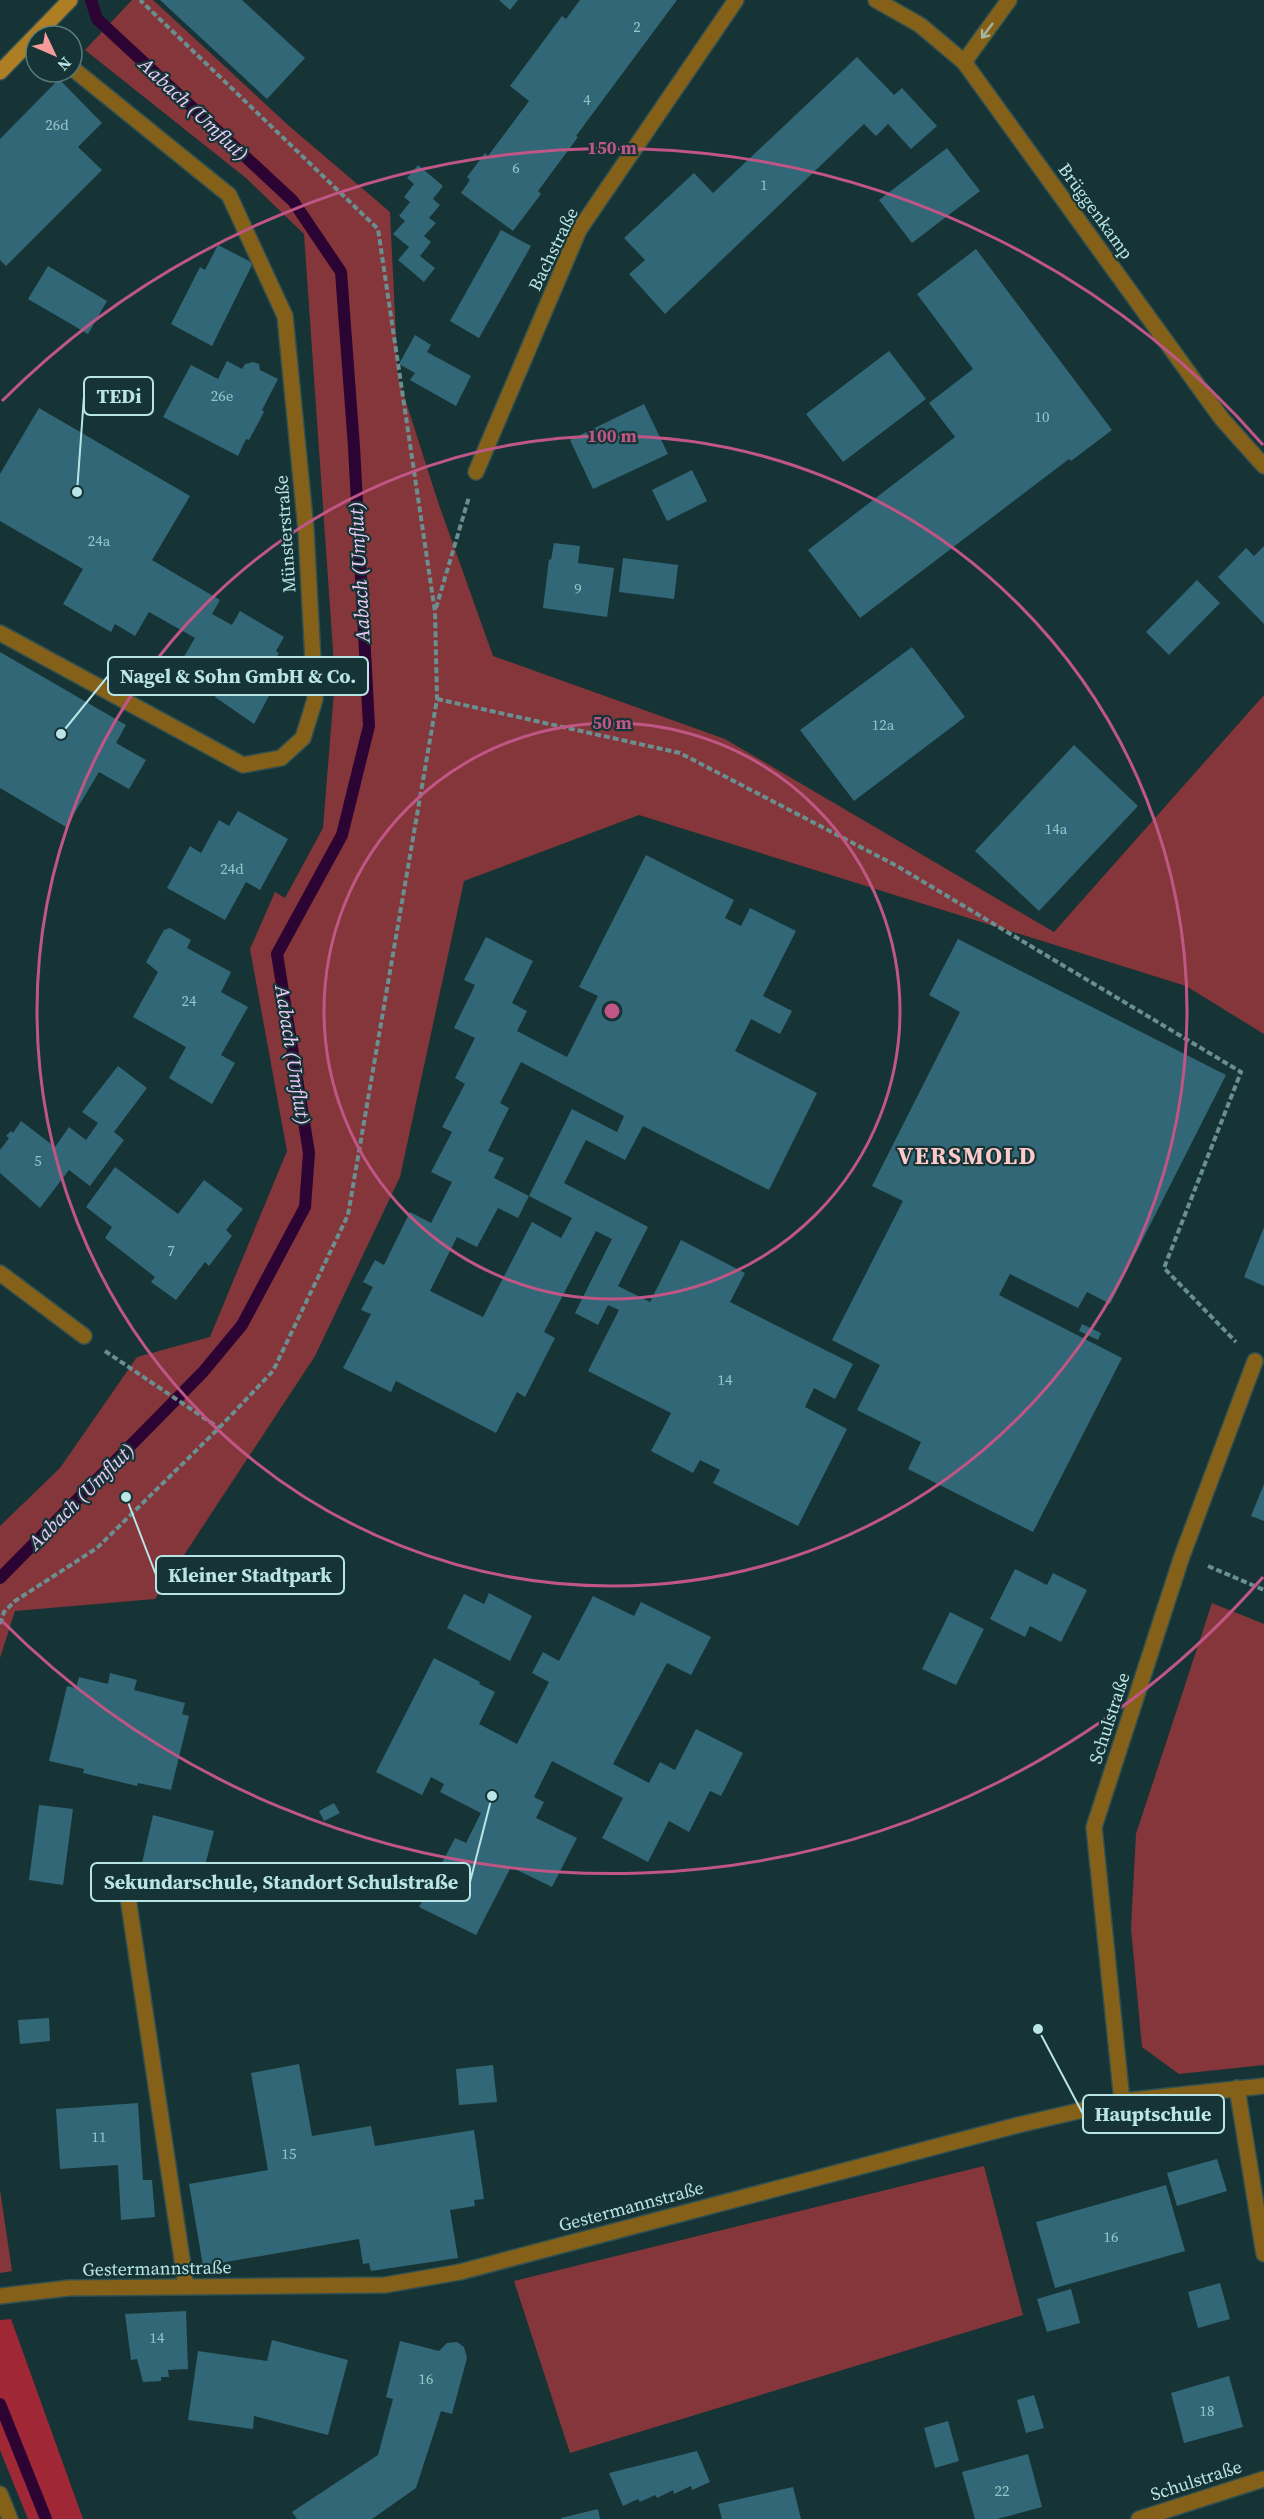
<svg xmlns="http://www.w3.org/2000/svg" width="1264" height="2519" font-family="'Source Serif 4',serif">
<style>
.green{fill:#85363a}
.forest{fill:#a02836}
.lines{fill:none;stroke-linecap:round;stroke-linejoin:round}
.stream{stroke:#2b0434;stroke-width:12}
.building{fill:#326777;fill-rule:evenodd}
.lane-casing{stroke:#305051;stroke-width:18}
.street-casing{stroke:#305051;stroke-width:18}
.secondary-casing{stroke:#305051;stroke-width:18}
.path{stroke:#698f90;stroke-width:4;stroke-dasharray:6 3;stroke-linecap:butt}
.lane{stroke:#856019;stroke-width:15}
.street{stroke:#856019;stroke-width:15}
.secondary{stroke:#ad7e24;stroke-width:15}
.oneway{stroke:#a7b69e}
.ring{fill:none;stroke:#bf5685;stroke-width:3}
.labels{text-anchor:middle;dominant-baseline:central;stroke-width:4.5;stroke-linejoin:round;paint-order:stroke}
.number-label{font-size:15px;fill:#97c6ca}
.street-label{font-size:18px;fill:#b9e5e6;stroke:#163435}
.water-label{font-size:20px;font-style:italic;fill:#f0cbfa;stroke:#163435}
.district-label{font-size:24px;font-weight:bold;letter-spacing:1.5px;fill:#fecac9;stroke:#163435}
.centre{fill:#bf5685;stroke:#163435;stroke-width:3}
.ring-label{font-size:18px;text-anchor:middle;font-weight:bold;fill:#bf5685;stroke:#163435;stroke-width:4.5;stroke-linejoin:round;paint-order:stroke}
.leader{fill:none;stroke:#b9e5e6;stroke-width:2}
.callout-dot{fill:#b9e5e6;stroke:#163435;stroke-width:2}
.callout{fill:#163435;stroke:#b9e5e6;stroke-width:2}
.callout-label{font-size:20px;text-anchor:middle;font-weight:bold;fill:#b9e5e6}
</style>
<rect width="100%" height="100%" fill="#163435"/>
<path class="green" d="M132 0H153L288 125 390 212 398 377 438 502 493 656 725 739 1054 932 1264 695V1034L1186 986 639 815 464 881 400 1177 315 1356 155 1599 15 1611 0 1658V1526L60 1468 137 1357 210 1337 287 1151 250 949 275 892 285 898 323 828 335 679 304 234 246 178 85 50Z
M1212 1603 1264 1624V2065L1179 2074 1142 2047 1131 1928 1136 1834Z
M984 2166 1023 2315 570 2453 514 2281Z
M0 2190 12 2271 0 2273Z"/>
<path class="forest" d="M11 2319 83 2519H28L0 2450V2320Z"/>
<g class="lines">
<path class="stream" d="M0 1578 203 1372 242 1325 305 1207 309 1153 277 954 342 835 369 726 354 447 341 272 293 201 97 19 91 0
M0 2404 46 2519"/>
</g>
<path class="building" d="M160 0H242L305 58 267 99Z
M499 0H518L510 10Z
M580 0H677L576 136 578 137 538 191 541 194 513 231 461 193 470 180 467 177 485 153 488 156 529 101 510 86 562 16 566 19Z
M857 57 894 95 902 88 937 126 911 149 888 124 876 136 864 124 665 314 629 274 645 260 624 238 694 173 713 193Z
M59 79 102 123 78 147 102 170 6 266 0 260V139Z
M947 148 980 191 912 243 879 200Z
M418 165 443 186 433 199 440 205 429 218 436 223 424 236 431 242 420 256 435 268 424 282 398 260 409 247 393 234 405 221 399 216 410 202 404 197 414 184 407 178Z
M501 230 531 246 479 338 450 321Z
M218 245 253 263 212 346 171 324 200 267 205 270Z
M976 249 1112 430 1071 461 1069 459 860 618 808 550 955 437 929 403 973 369 917 294Z
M48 266 107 301 88 334 28 299Z
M415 335 431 345 427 352 471 376 456 406 410 380 415 373 399 364Z
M889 351 926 399 843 462 806 414Z
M227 361 242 369 245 364 253 362 259 364 260 370 278 379 262 410 264 412 249 440 246 439 238 456 163 417 191 365 218 379Z
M644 404 668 454 593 489 570 440Z
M39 408 190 496 152 560 220 600 212 614 232 625 240 611 284 637 276 651 279 653 263 681 258 678 254 685 270 694 254 724 215 697 217 693 176 670 195 638 149 612 135 636 115 624 111 632 63 604 83 569 0 521V474Z
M692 470 707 501 667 521 652 490Z
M554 543 580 546 578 563 614 568 607 617 543 608 549 559 551 560Z
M1264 546V624L1218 577 1246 548 1254 556Z
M623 558 678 565 674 599 619 592Z
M1197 580 1220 603 1169 655 1146 632Z
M912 647 965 717 854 801 800 730Z
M0 652 126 725 116 743 146 760 129 789 99 772 66 827 0 788Z
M1074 745 1138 806 1039 911 975 851Z
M238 811 288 839 260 890 246 882 225 920 167 888 190 846 201 853 219 820 229 826Z
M646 855 734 900 725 918 741 926 750 908 796 931 763 996 792 1011 780 1034 751 1019 735 1051 817 1093 769 1190 643 1126 625 1160 586 1140 564 1183 648 1227 618 1286 650 1302 681 1240 745 1273 730 1302 853 1364 835 1399 814 1388 805 1407 847 1429 798 1526 713 1483 720 1470 700 1460 693 1473 651 1451 671 1413 588 1371 619 1310 608 1305 598 1325 575 1313 612 1239 596 1231 544 1332 555 1338 525 1397 517 1392 496 1433 396 1381 391 1392 343 1368 371 1314 361 1310 373 1287 363 1282 375 1260 384 1265 410 1212 431 1223 452 1182 431 1172 452 1132 442 1127 465 1084 455 1078 475 1038 454 1028 475 985 464 980 486 937 533 961 512 1003 527 1011 517 1031 567 1057 598 996 579 987ZM521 1062 624 1116 617 1132 572 1109 529 1196 572 1218 561 1238 532 1222 483 1317 430 1291 457 1237 477 1247 498 1208 518 1218 529 1196 494 1178 504 1158 488 1151 509 1108 500 1103Z
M170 928 191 940 187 948 231 972 221 992 248 1007 221 1055 235 1063 212 1104 169 1078 186 1047 133 1017 158 972 146 962 164 930Z
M958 939 1226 1075 1110 1304 1087 1292 1078 1308 1010 1274 999 1295 1122 1358 1033 1532 908 1469 921 1442 857 1410 880 1365 832 1340 903 1201 872 1186 960 1012 929 995Z
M118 1066 147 1088 114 1132 124 1140 90 1186 69 1170 40 1208 0 1173V1150L9 1138 6 1136 11 1131 13 1133 21 1121 55 1147 69 1127 86 1140 98 1123 82 1112Z
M115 1167 178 1214 204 1180 243 1209 226 1230 232 1236 209 1266 205 1262 176 1300 151 1282 155 1277 105 1238 112 1227 86 1207Z
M1264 1227V1286L1244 1277Z
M1082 1324 1101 1333 1098 1340 1079 1331Z
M1264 1484V1521L1251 1516Z
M1015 1569 1047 1585 1053 1573 1087 1590 1061 1642 1030 1626 1025 1637 990 1619Z
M489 1593 532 1616 510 1661 447 1628 464 1594 484 1604Z
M593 1596 634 1616 641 1602 711 1637 691 1675 667 1663 613 1764 649 1783 660 1762 675 1770 696 1729 743 1753 721 1796 710 1791 689 1832 669 1821 648 1862 602 1838 623 1798 552 1761 534 1797 544 1802 536 1818 577 1838 552 1887 511 1867 476 1935 419 1907 455 1838 466 1843 481 1813 440 1792 444 1784 431 1777 422 1795 376 1772 434 1658 480 1682 479 1684 495 1692 479 1724 517 1744 549 1682 532 1673 543 1652 559 1661Z
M950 1612 984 1629 956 1685 922 1669Z
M110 1673 137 1680 134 1690 185 1703 182 1714 189 1716 171 1790 138 1783 137 1786 83 1773 84 1769 49 1761 67 1686 76 1688 79 1677 108 1684Z
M334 1803 340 1813 324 1821 319 1811Z
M39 1805 73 1809 63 1885 29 1880Z
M153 1815 214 1831 202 1877 142 1863Z
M49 2018 50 2041 20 2044 18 2020Z
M299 2064 312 2136 371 2126 375 2146 474 2130 484 2199 474 2200 475 2206 450 2210 458 2258 371 2271 369 2263 363 2264 359 2239 203 2266 189 2184 268 2170 251 2073Z
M493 2065 497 2102 459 2105 456 2069Z
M138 2103 143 2180H152L155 2217 121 2220 118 2165 60 2169 56 2109Z
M1217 2159 1227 2191 1177 2206 1167 2173Z
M1166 2185 1185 2251 1055 2288 1036 2222Z
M1220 2283 1230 2319 1198 2328 1188 2292Z
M1071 2289 1080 2323 1047 2332 1037 2299Z
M186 2311 188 2369 168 2370 169 2377H161V2381L143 2382 137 2359 131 2360 125 2314Z
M272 2340 348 2360 328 2435 254 2416 253 2429 188 2420 198 2351 267 2361Z
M400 2341 439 2351 447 2343 457 2342 464 2347 467 2358 452 2414 441 2411 416 2488 372 2519H297L292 2512 378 2455 393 2399 386 2397Z
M1229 2376 1243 2427 1184 2443 1171 2393Z
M1034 2395 1044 2428 1026 2433 1017 2400Z
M948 2421 959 2461 935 2468 924 2428Z
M697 2451 710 2482 692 2490 691 2486 674 2494 673 2490 657 2498 655 2495 640 2502 638 2499 623 2506 609 2473Z
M1028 2454 1042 2507 997 2519H975L962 2472Z
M793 2487 801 2519H722L718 2504Z
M598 2509 600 2519H561V2518Z"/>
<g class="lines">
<g class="lane-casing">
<path id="lane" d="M964 62 1009 0
M127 1891 186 2286"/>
</g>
<g class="street-casing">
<path id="street" d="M876 0 920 25 964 62 1222 419 1264 466
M476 472 579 230 736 0
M0 633 243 765 281 758 303 738 315 699 306 530 285 316 229 195 72 68
M0 1273 84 1336
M1237 2088 1264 2254
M1122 2101 1094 1827 1182 1556 1255 1361
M0 2296 69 2288 385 2285 460 2272 1018 2125 1122 2101 1264 2086
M0 2494 10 2519
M1139 2519 1264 2479"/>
</g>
<g class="secondary-casing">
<path id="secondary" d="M0 72 70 0"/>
</g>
<path class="path" d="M436 608 469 497
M437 699 680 753 897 866 1241 1072 1164 1268 1236 1342
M105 1351 219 1428
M1208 1566 1264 1590
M0 1624 4 1612 15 1601 97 1548 219 1428 273 1371 348 1215 437 699 435 612 378 229 140 0"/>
<use href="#lane" class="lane"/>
<use href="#street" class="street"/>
<use href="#secondary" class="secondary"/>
</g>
<defs><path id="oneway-shaft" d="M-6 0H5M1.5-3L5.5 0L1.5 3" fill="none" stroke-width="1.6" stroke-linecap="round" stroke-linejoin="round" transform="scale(1.5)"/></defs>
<use class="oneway" href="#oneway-shaft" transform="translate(987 31) rotate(127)"/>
<g class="ring">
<circle cx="612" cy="1011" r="288"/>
<circle cx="612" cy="1011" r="575"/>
<path d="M1263 1577A863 863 0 0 1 2 1621M2 401A863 863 0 0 1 1263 445"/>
</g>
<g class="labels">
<g class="number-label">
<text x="637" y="26">2</text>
<text x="587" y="99">4</text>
<text x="57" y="124">26d</text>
<text x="516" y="167">6</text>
<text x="764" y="184">1</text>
<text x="222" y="395">26e</text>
<text x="1042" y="416">10</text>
<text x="99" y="540">24a</text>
<text x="578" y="588">9</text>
<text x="883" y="724">12a</text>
<text x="1056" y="828">14a</text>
<text x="232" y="868">24d</text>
<text x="189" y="1000">24</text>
<text x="38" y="1160">5</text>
<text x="171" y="1250">7</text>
<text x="725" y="1379">14</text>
<text x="99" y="2136">11</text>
<text x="289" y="2153">15</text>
<text x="1111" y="2236">16</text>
<text x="157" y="2337">14</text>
<text x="426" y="2378">16</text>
<text x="1207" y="2410">18</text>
<text x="1002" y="2490">22</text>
</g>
<g class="street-label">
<text transform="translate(1096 211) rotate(54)">Brüggenkamp</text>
<text transform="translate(553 249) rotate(-64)">Bachstraße</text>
<text transform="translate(285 534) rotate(-94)">Münsterstraße</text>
<text transform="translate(1109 1718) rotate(-72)">Schulstraße</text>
<text transform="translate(631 2206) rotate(-15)">Gestermannstraße</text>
<text transform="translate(157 2268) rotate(-1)">Gestermannstraße</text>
<text transform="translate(1196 2480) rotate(-18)">Schulstraße</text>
</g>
<g class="water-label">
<text transform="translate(194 109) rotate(43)">Aabach (Umflut)</text>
<text transform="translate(359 572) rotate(-93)">Aabach (Umflut)</text>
<text transform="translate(293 1055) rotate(81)">Aabach (Umflut)</text>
<text transform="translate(81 1496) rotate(-45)">Aabach (Umflut)</text>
</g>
<g class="district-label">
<text x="967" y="1155">VERSMOLD</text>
</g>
</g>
<circle cx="612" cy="1011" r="9" class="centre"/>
<g class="ring-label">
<text x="612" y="154">150 m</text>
<text x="612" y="442">100 m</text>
<text x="612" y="729">50 m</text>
</g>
<path class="leader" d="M77 492L84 396M61 734L108 676M126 1497L156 1575M492 1796L470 1882M1038 2029L1083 2114"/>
<g class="callout-dot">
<circle cx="77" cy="492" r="6"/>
<circle cx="61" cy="734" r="6"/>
<circle cx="126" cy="1497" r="6"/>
<circle cx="492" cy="1796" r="6"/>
<circle cx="1038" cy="2029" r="6"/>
</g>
<g class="callout">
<rect x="84" y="377" width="69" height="38" rx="6"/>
<rect x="108" y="657" width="260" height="38" rx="6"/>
<rect x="156" y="1556" width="188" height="38" rx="6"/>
<rect x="91" y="1863" width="379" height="38" rx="6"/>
<rect x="1083" y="2095" width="141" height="38" rx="6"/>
</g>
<g class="callout-label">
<text x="119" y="403">TEDi</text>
<text x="238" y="683">Nagel &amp; Sohn GmbH &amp; Co.</text>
<text x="250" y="1582">Kleiner Stadtpark</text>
<text x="281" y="1889">Sekundarschule, Standort Schulstraße</text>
<text x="1153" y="2121">Hauptschule</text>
</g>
<g transform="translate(54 54) rotate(134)"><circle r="28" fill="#163435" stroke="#577b7c" stroke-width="1.5"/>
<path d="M0-4.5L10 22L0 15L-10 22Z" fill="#f59b9c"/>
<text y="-9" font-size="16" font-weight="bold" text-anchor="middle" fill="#b9e5e6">N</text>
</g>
</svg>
